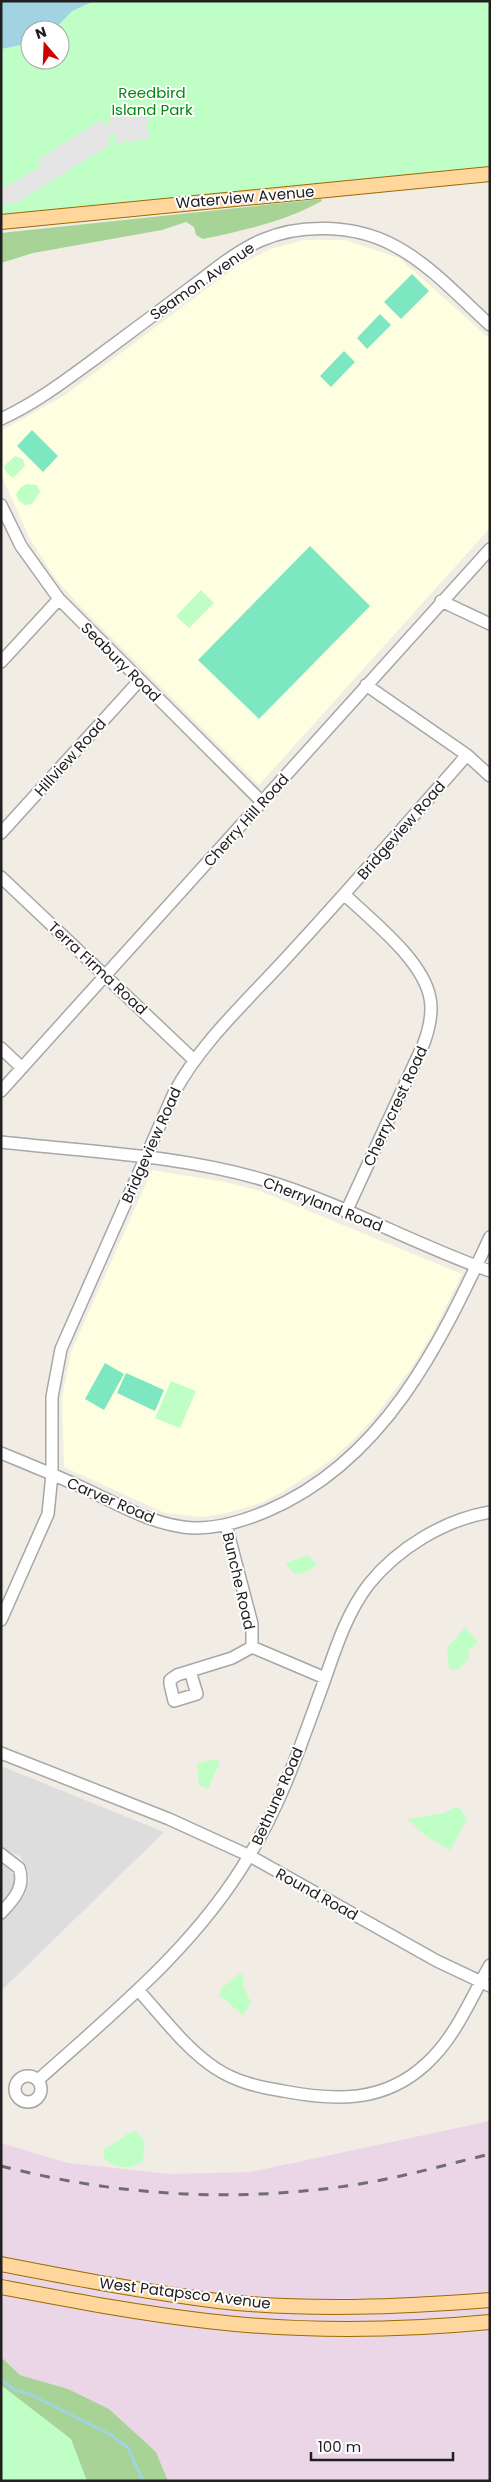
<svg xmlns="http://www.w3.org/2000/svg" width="491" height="2482" font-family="Poppins,sans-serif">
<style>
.residential{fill:#dedddd}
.industrial{fill:#ebd6e7}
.education{fill:#feffe0}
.forest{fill:#a7d496}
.park{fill:#bffec5}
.pitch{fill:#7ce7c0}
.parking{fill:#e4e4e4}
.water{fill:#a2d3e3}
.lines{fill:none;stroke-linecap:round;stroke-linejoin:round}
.stream{stroke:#a2d3e3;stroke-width:3}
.minor-casing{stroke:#a7a7a7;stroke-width:14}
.major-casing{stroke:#9b6b00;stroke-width:16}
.minor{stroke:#fff;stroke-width:11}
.major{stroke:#ffd69c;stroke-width:14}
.rail{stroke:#6e6e6e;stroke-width:3;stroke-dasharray:10 10;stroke-linecap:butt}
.labels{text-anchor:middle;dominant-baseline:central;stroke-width:4;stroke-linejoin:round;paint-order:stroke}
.park-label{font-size:15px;fill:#018a0f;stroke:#fff}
.street-label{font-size:15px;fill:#202020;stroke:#fff}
</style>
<rect width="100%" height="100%" fill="#f1ede5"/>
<path class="residential" d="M1 1766 164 1832 1 1991V1923L25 1894 29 1881 28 1871 21 1857 1 1847Z
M1 1863 11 1869 15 1879 12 1889 1 1903Z"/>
<path class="industrial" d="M490 2121V2481H168L156 2452 68 2389 20 2375 1 2357V2143L68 2163 169 2174 251 2172Z"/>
<path class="education" d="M304 240H345L399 258 490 339V528L259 785 81 607 55 578 30 539 2 477 1 431 65 395 237 266 270 249Z
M152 1170 225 1182 260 1191 462 1274 433 1332 412 1367 373 1419 351 1442 327 1463 284 1491 261 1503 227 1513 202 1517 165 1513 64 1467 62 1398 71 1352Z"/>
<path class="forest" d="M321 199 322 201C284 222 244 230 203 239L196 235 194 227 186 222 162 230 33 253 1 263V233Z
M1 2357 20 2375 68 2389 109 2409 156 2452 168 2481H1Z"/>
<path class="park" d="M94 1H490V166L1 217V49L30 43V60H60V30H54L72 10Z
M15 456 23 459 25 466 13 478 6 472 4 466Z
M27 484 37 485 40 492 32 504 25 505 19 501 16 494 21 487Z
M201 590 214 603 189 628 176 616Z
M171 1381 196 1391 180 1428 155 1418Z
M308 1555 317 1565C303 1574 295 1581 286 1563Z
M465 1627 478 1642 468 1651 469 1658 459 1669 449 1670 447 1648Z
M215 1759 220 1762 208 1789 199 1785 197 1764Z
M454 1807 460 1809 467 1819 450 1850 426 1836 407 1819 445 1813Z
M240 1973 243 1976V1985L251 2003 243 2015 219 1995 221 1989Z
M135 2131 145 2141 143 2161C131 2170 115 2169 104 2158V2149C116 2144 122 2135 135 2131Z
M1 2385 71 2439 87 2481H1Z"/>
<path class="pitch" d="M412 274 429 291 401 319 384 302Z
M380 314 391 325 367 349 357 338Z
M344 351 355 362 331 387 320 376Z
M32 430 58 456 43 472 17 446Z
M310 546 370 606 259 719 198 660Z
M105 1363 124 1374 104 1410 85 1399Z
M126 1373 164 1390 155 1411 117 1393Z"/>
<path class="parking" d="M147 113 149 139 116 143 114 131 107 138 111 144 18 202 1 205V183L4 188 41 166 37 160 101 120 107 125 110 124 108 117Z"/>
<path class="water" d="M1 1H94L72 11 54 30H30V43L1 49Z"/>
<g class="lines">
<path class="stream" d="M1 2380 15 2390 30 2394 111 2435 128 2448 143 2481"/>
<g class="minor-casing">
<path id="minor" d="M1 419C36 403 66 380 96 358 127 335 159 311 190 288 213 271 236 251 262 240 301 223 354 225 391 244 429 263 459 297 490 325
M1 505 21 546 59 599 262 802
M441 601 490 624
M1 662 59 599
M366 685 467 755 490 776
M1 833 139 681
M1 877 194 1060
M345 895C371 920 423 960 430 998 433 1013 429 1029 424 1043L346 1212
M1 1048 22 1068
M1 1091 490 549
M1 1142C89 1152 180 1155 264 1180 342 1203 413 1244 490 1271
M1 1453C28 1464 55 1475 81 1487 114 1502 147 1522 183 1527 212 1531 241 1522 267 1511 384 1461 439 1346 490 1237
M226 1525 252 1624V1647
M1 1620 48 1514 52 1474V1397L61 1349 174 1093C202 1041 249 999 288 956 349 890 408 822 467 755
M252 1647 325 1678
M190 1671 197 1694 174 1701 170 1684V1680L177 1675 232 1658 252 1647
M1 1753 169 1819 250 1856 437 1961 490 1986
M1 1854 19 1868C26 1887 13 1900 1 1913
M138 1990C162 2016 185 2048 215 2068 236 2082 259 2087 283 2091 335 2101 384 2103 426 2064 456 2037 470 1999 490 1965
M15 2089a13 13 0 1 1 26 0a13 13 0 1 1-26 0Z
M38 2080C114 2012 196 1946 249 1856 281 1804 300 1747 321 1690 334 1654 345 1615 369 1584 398 1548 444 1520 490 1512"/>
</g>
<g class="major-casing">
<path id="major" d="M1 222 490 174
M1 2264C73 2278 145 2292 218 2301 308 2311 400 2307 490 2300
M1 2287C70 2300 138 2313 207 2321 300 2332 396 2331 490 2322"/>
</g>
<use href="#minor" class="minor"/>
<use href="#major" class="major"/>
<path class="rail" d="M1 2166C118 2196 234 2203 353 2185 399 2178 445 2165 490 2154"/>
</g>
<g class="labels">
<g class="park-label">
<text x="152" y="92">Reedbird<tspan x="152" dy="17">Island Park</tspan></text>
</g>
<g class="street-label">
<text transform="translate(245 197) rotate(-5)">Waterview Avenue</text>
<text transform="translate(202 281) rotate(-35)">Seamon Avenue</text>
<text transform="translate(121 662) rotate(45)">Seabury Road</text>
<text transform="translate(70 757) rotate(-48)">Hillview Road</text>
<text transform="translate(246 820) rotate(-48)">Cherry Hill Road</text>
<text transform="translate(401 830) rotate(-49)">Bridgeview Road</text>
<text transform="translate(98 968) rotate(43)">Terra Firma Road</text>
<text transform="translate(395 1106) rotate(-65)">Cherrycrest Road</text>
<text transform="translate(151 1145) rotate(-66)">Bridgeview Road</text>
<text transform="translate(323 1204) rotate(21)">Cherryland Road</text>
<text transform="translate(111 1500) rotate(23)">Carver Road</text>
<text transform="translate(239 1581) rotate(77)">Bunche Road</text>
<text transform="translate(277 1796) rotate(-66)">Bethune Road</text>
<text transform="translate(317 1894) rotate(29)">Round Road</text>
<text transform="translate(185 2293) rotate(7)">West Patapsco Avenue</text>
</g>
</g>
<rect width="491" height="2482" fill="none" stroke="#202020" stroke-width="5"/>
<g transform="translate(45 45) rotate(341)"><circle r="24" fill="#ffffff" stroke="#a6a6a6"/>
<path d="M0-4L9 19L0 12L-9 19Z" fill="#cf0400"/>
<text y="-8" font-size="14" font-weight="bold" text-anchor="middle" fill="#202020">N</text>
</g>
<path d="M311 2452v8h142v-8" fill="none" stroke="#202020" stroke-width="2.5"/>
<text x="318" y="2452" font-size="15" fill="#202020" stroke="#ffffff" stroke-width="4" paint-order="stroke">100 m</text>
</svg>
